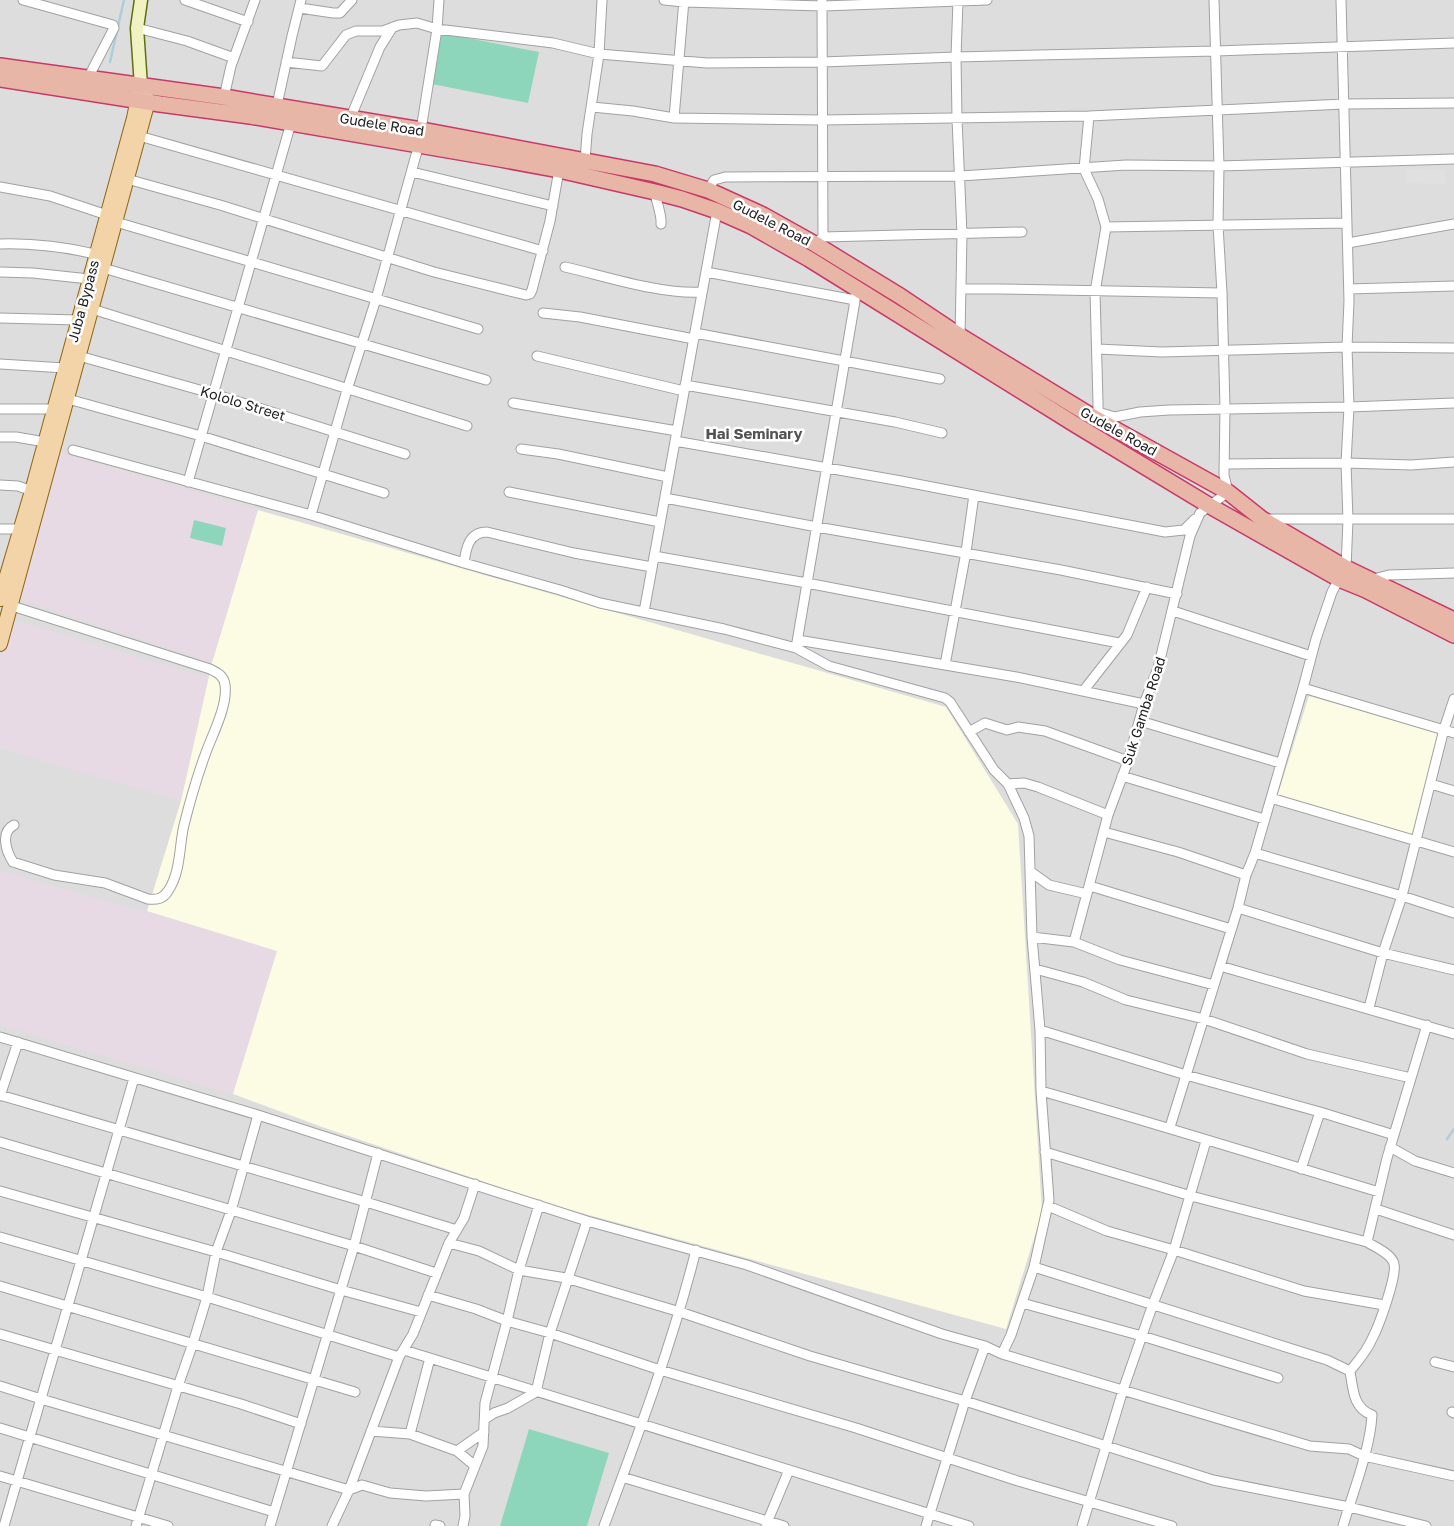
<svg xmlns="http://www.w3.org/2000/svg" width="1454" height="1526" font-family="'Golos Text',sans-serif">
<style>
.residential{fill:#dedddd}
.industrial{fill:#e8dae5}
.education{fill:#fcfce4}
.pitch{fill:#8ed6bb}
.parking{fill:#e0e0e0}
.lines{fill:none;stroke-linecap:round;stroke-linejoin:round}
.stream{stroke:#acced8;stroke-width:2.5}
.minor-casing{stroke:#a1a1a1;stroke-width:11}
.secondary-casing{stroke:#626d11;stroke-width:15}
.primary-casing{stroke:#8c6510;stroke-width:16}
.trunk-casing{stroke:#c93968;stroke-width:18}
.minor{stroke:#fff;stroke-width:9}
.secondary{stroke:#f0f3c1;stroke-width:12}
.primary{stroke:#f3d4a9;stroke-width:14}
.trunk{stroke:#e8b6a6;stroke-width:15}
.labels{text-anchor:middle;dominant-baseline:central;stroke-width:5;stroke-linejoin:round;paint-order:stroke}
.street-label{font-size:14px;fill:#202020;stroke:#fff}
.neighbourhood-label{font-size:15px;font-weight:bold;fill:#535353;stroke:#fff}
</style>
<rect width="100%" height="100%" fill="#efede7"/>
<path class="residential" d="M0 0H1454V1526H0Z"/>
<path class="industrial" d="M57 452 258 510 212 663 18 599Z
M12 620 209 678 181 801 0 748V660Z
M0 871 136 910 147 911 277 951 233 1094 0 1025Z"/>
<path class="education" d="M258 510 946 707 1018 824 1042 1212 1006 1329 556 1206 325 1128 233 1094 277 951 147 911 181 801 212 663Z
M1309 696 1441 734 1412 836 1277 797Z"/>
<path class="pitch" d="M442 33 539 52 528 103 432 84Z
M194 520 226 528 222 546 190 538Z
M529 1429 609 1453 587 1526H500Z"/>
<path class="parking" d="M1406 169 1445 170V184L1406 183Z"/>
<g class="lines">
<path class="stream" d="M110 62 124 0
M1447 1139 1454 1129"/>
<g class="minor-casing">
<path id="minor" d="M23 0 113 25 114 28 88 78
M185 0 248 22
M664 0 684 2 823 6 987 0
M958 0 956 57 957 119 962 234 960 337
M1341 0 1349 301 1347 347 1349 407 1346 463 1348 520 1346 568
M300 8 333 13H340L352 0
M137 28 187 41 234 58
M286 62 322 66 346 35 356 31H383L399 25 417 23 437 29 553 43 599 54 707 63 822 62 956 57 1216 51 1454 43
M224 97 231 66 255 0
M277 105 292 36 301 0
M592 107 633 111 674 118 822 120 1089 116 1344 104 1454 103
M1089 116 1084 169 1098 199 1106 227 1095 292 1098 403V412L1095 415
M674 118 684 0
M350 119 380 47 392 28
M421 130 437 29 439 0
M139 136 543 251
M585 161 587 134 599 54 602 0
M412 172 553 206
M127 179 220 205 434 272 526 295 530 294 532 290 550 221 559 170
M0 187 50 196 107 215
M708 190 714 180 725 177 960 176 1126 165 1219 166 1454 159
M655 192C656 202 662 214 661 224
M116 222 478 329
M1106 227 1347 223
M823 237 1022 232
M1348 243 1454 224
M0 244C32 243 64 247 95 254
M815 244 823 237 822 0
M565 267C605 276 662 295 702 292
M103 268 486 380
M0 272 33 273 89 279
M706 272 855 300
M961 289H998L1222 293
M1349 289 1454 286
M92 309 467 426
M543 313 580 317 694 339
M0 318 78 320
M695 333 940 379
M1097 349 1162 352 1347 347 1454 348
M79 356 214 394 405 454
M537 356 684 391
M0 364 65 368
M685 385 895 422 942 433
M68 399 201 436 384 493
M513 403 677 431
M0 409H54
M1098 412 1115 417 1140 412 1169 410 1349 407 1454 403
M0 437H16L45 442
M675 441 901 481 1165 532 1184 530 1195 519
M521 449 558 454 668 477
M73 450 311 515 464 563 560 590 600 603 724 629 796 648 829 666 945 698 950 702 994 770 1008 784 1024 818 1029 836 1032 937 1040 1030 1041 1091 1049 1200 1034 1267 1011 1335 1002 1354
M1224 464 1346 463 1411 465 1454 462
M188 482 291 123
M0 485 18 486 32 491
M509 492 660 522
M665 498 817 527 1061 570 1177 594
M311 515 347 390 376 299 419 144
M1264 519H1454
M0 529H21
M654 556 807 583 1119 643
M464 563C466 548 469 532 487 532L574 553 652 567
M1369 580 1389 575 1454 573
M12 606 210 669C218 673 224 676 225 685 228 706 212 735 205 755 197 777 190 801 184 825 179 846 181 872 168 891 163 899 157 900 148 899L105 883 54 875 13 862C6 851 0 832 14 825
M1173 611 1311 656
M644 612 717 211
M798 640 1016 677 1144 704
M796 648 857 289
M945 665 966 552 974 495
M1303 688 1454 733
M1084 690 1127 635 1147 587
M1140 721 1280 763
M969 732 985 723 1007 730 1018 727 1045 731 1128 761
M1122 776 1264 819
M1008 784 1024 783 1038 787 1108 815
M1431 784 1454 791
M1271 798 1454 852
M1104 832 1178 852 1246 875
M1255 853 1402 896 1454 913
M1031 872 1049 885 1087 894
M1090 886 1231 929
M1238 908 1383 953 1454 970
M1032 937 1074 942 1120 960 1214 985
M1074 942 1108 815 1128 761 1144 704 1158 668 1190 536 1200 513 1228 492 1224 475 1225 408 1222 293 1218 225 1219 166 1214 0
M1220 966 1454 1034
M1035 969 1083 982 1126 1000 1204 1019 1307 1054 1411 1078
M1369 1008 1383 953 1402 896 1444 729 1454 699
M1040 1030 1186 1075 1320 1112 1394 1135
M0 1037 258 1115 587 1221 747 1265 942 1334 985 1346 1002 1354 1310 1446 1349 1449 1364 1456 1454 1476
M1041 1091C1154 1123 1266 1158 1379 1192
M0 1095 366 1202 457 1230
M0 1096 18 1042
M1170 1127 1238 908 1246 875 1255 853 1303 688 1316 639 1332 592 1339 579
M0 1142 354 1246 436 1273
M1390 1147 1415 1161 1454 1173
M1045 1152 1191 1196 1367 1242C1375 1247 1392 1254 1394 1264 1397 1276 1379 1326 1372 1339 1367 1351 1358 1361 1350 1371 1353 1389 1353 1408 1372 1415 1370 1450 1353 1492 1343 1526
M1301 1169 1320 1112
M0 1191 216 1252 341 1290 421 1312
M1048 1206 1107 1231 1174 1250 1304 1291 1384 1305
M1376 1209 1454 1235
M0 1237 207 1297 399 1357
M1367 1242 1387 1158 1427 1025
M449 1243 479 1251 519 1270 566 1278 680 1312 810 1356 965 1401 1213 1480 1349 1507 1426 1526
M1034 1267 1327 1360 1350 1371
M0 1286 355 1392
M428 1295 476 1309 507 1321 550 1333 660 1370 856 1428 1018 1481 1172 1526
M1022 1303 1142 1336 1278 1378
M0 1334 241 1404 301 1424
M404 1350 969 1526
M1435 1362 1454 1367
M0 1386 41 1399 349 1490 362 1485 390 1493 426 1496 464 1494
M1452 1412 1454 1413
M485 1419 494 1413 508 1408 536 1392 550 1333 587 1221
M0 1428 274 1512
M371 1431 410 1434 457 1451 475 1466
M410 1434 430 1358
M457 1451 484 1432
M0 1476 168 1526
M622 1477 784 1526
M435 1525 440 1526
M766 1525 789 1470
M4 1526 134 1078
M136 1526 178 1386 193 1343 207 1297 216 1252 231 1211 258 1115
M270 1526 354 1246 378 1153
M332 1526 349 1490 399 1357 413 1334 449 1243 464 1218 475 1184
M463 1526 465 1516 464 1494 483 1446 485 1403 507 1321 519 1270 539 1205
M604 1526C638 1435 672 1345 696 1250
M926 1526 965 1401 985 1346
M1082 1526 1123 1390 1153 1304 1174 1250 1206 1141"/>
</g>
<g class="secondary-casing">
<path id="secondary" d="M141 86 137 28 141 0"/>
</g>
<g class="primary-casing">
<path id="primary" d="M0 599 32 491 134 118 140 89
M0 644 148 101 144 94"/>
</g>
<g class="trunk-casing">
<path id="trunk" d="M0 66 224 97 421 130 655 174 708 190 763 215 815 244 900 296 960 336 1093 417 1228 492 1262 519 1346 568 1454 620
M0 79 160 104 250 116 500 159 559 170 655 192 682 199 717 211 751 226 809 259 1076 425 1210 506 1339 579 1366 590 1454 635"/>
</g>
<use href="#minor" class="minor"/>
<use href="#secondary" class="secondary"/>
<use href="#primary" class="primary"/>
<use href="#trunk" class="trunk"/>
</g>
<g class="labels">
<g class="street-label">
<text transform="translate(382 124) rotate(9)">Gudele Road</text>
<text transform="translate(772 222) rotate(27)">Gudele Road</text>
<text transform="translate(83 301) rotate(-75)">Juba Bypass</text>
<text transform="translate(243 403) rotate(17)">Kololo Street</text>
<text transform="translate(1119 431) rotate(29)">Gudele Road</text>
<text transform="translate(1143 711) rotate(-72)">Suk Gamba Road</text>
</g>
<g class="neighbourhood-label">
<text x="754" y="433">Hai Seminary</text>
</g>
</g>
</svg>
